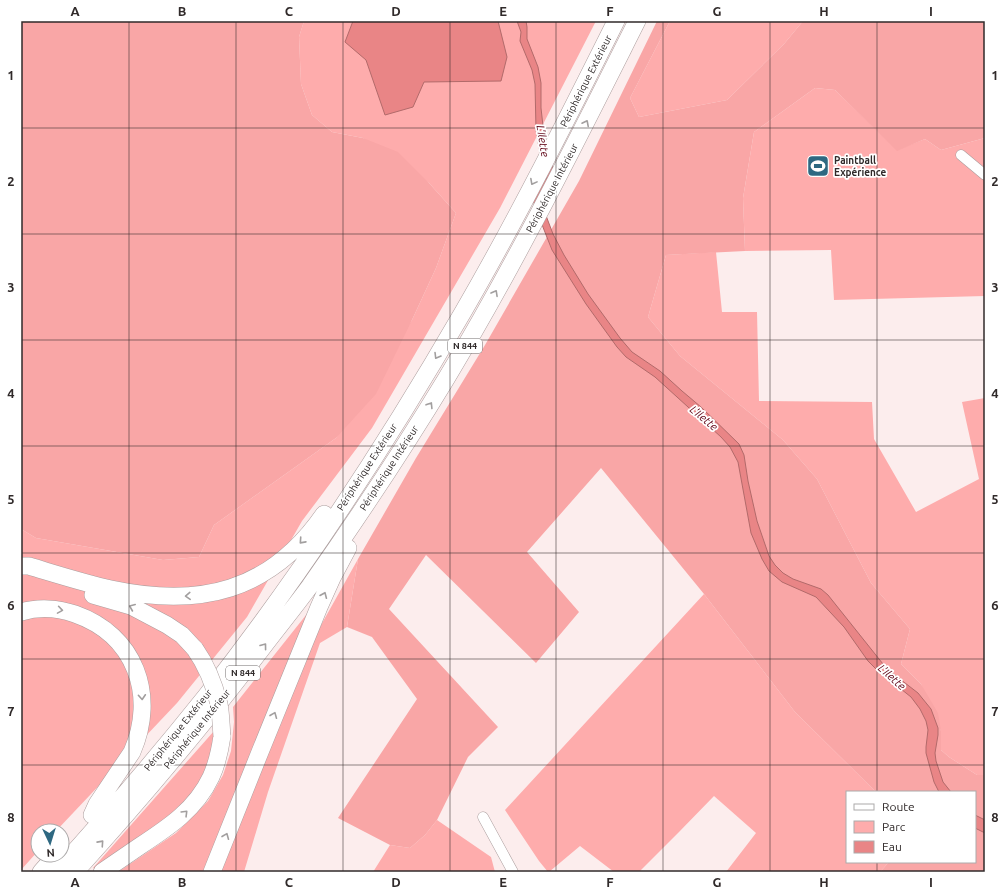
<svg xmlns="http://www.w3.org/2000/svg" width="1006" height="893" font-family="Ubuntu,sans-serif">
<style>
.green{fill:#feacac}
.forest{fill:#f9a6a6}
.water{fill:#e98586;stroke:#b26a6a}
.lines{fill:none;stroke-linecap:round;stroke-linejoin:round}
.minor-casing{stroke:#ac9e9e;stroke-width:11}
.trunk-casing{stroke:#ac9e9e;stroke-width:18}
.minor{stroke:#fff;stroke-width:10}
.trunk{stroke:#fff;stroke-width:17}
.trunk-bridge-casing{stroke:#ac9e9e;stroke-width:18;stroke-linecap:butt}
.trunk-bridge{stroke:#fff;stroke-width:17}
.oneway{stroke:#a29f9f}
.grid{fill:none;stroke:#302a2a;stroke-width:1;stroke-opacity:0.55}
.labels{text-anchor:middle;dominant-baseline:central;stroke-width:3.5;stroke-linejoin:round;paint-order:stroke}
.shield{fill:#fff;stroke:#6e6a6a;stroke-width:1}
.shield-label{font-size:9px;font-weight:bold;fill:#302a2a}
.street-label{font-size:10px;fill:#302a2a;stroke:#fff}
.poi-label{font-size:10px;font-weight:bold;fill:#302a2a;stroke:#fff;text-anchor:start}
.water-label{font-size:11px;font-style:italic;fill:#5e0013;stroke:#fff}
.neatline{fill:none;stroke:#302a2a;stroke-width:1.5}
.grid-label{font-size:13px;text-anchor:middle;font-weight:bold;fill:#302a2a}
</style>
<rect width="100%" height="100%" fill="#fceded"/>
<path class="green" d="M304 21H596L500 208 372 428 302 521 247 617 177 703 56 831H38V851L21 870V529L36 538 163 560 199 557 214 525 336 438 412 320 436 268 456 213 429 183 363 138 332 132 312 115 301 84 299 37Z
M670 21H803L784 44 727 100 639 117 630 98Z
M815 88 835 90 897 150 925 139 941 150 985 138V296L834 300 831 250 745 251 743 198 754 132Z
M716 252 722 312H757L759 401 872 402 874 439 916 512 979 479 962 402 985 398V775H977L949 757 941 750V731L921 684 901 664 910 629 871 583 817 479 783 440 680 356 648 317 666 255Z
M358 559 347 627 320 643 268 792 244 872H220L316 634Z
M704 594 795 712 876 792H847V862H889L880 872H726L756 833 714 796 679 832 639 872H614L580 846 549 872H548L539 861 505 810Z
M310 610 205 872H118L176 833 208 801 223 775 231 751 234 722 233 707Z
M214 731 211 758 201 785 186 804 97 870 93 868Z
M437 820 491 857 495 872H373L390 845 410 848 425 835Z"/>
<path class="forest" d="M21 21H304L299 37 301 84 312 115 332 132 363 138 398 152 429 183 456 213 436 268 412 320 376 394 336 438 214 525 199 557 163 560 36 538 21 529Z
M657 21H670L630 98 639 117 727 100 784 44 803 21H985V138L941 150 925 139 897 151 835 90 815 88 754 132 743 198 745 251 666 255 648 317 680 356 783 440 817 479 871 583 910 629 901 664 921 684 938 713 941 731V750L949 757 977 775H985V872H880L889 862H975V792H876L795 712 704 594 601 468 527 552 579 612 536 663 426 555 389 609 498 727 468 757 437 820 425 835 410 848 390 845 338 818 417 699 372 637 347 627 358 559 416 458 485 345 579 181Z"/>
<path class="water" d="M353 21H498L507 57 501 81 424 82 413 107 385 115 366 60 345 42Z
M517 21H526L527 27V39L538 67 541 83V108L544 135 556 181 545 213 553 234 564 255 588 294 620 338 632 352 660 371 682 391 701 407 739 444 744 455 748 481 757 521 769 556 775 565 783 573 793 579 821 589 828 595 887 669 918 693 931 709 938 728V735L935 753 936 761 943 782 951 792H939L934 782 926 753V747L928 730 926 721 920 709 911 697 877 670 868 661 844 627 816 597 782 582 769 571 762 559 751 533 738 462 730 447 721 437 655 377 626 357 617 347 586 304 552 250 537 212 531 194 534 187 547 178 540 153 536 130 535 84 532 70 520 41 521 32Z
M975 815 985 820V833L975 828Z"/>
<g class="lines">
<g class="minor-casing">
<path id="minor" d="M961 155 985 175
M483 817 513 872"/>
</g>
<g class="trunk-casing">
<path id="trunk" d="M21 566H29C56 574 84 583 111 589 200 608 270 592 324 514
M93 595 131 606 167 625 182 635 195 649
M21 612C38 607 58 608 75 614 135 635 157 695 132 752L97 804 92 815
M41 872 56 855
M56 872C108 815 158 756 206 696 301 575 386 445 463 312 518 217 567 119 616 21
M75 872C142 798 206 722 266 643 281 624 296 605 310 586 357 519 403 450 446 379 516 263 576 142 637 21
M102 872C115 863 127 855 140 846 169 827 196 809 211 777 217 764 220 750 222 736
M212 872 260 752 319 607 332 578 348 548"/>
</g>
<use href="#minor" class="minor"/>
<use href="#trunk" class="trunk"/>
<g class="trunk-bridge-casing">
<path id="trunk-bridge" d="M195 649C207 666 214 684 219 704 221 714 221 726 222 736"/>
</g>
<use href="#trunk-bridge" class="trunk-bridge"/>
</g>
<defs><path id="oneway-chevron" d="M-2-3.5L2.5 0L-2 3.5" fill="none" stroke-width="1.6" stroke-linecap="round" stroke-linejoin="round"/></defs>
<g class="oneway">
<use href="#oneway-chevron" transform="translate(586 123) rotate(-63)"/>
<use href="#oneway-chevron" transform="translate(533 182) rotate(118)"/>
<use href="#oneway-chevron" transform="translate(495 293) rotate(-61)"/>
<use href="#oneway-chevron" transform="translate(437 356) rotate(121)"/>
<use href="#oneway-chevron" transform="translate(430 405) rotate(-58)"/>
<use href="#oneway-chevron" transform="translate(302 541) rotate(132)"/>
<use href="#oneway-chevron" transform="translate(324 595) rotate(-67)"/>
<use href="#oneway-chevron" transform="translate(188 596) rotate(177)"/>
<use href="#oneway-chevron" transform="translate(132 607) rotate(-157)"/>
<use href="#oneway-chevron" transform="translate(60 610) rotate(9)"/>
<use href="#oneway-chevron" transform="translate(264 646) rotate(-53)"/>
<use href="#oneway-chevron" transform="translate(142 697) rotate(86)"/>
<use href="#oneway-chevron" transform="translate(274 715) rotate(-68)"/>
<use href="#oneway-chevron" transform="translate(185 813) rotate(-45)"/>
<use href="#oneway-chevron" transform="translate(226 836) rotate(-68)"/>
<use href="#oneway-chevron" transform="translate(101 843) rotate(-48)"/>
</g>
<path class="grid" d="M129 21V872M236 21V872M343 21V872M450 21V872M556 21V872M663 21V872M770 21V872M877 21V792M21 128H985M21 234H985M21 340H985M21 446H985M21 553H985M21 659H985M21 765H985M877 862V872"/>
<defs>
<g id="stadium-square" transform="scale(1.15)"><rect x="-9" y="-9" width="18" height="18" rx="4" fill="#2e6881" stroke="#fff"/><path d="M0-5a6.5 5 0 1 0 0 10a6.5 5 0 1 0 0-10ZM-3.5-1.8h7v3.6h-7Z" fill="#fff"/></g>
</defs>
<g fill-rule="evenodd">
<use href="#stadium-square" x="818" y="166"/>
</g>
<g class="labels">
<g class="shield">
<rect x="448" y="339" width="34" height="14" rx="3"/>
<rect x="226" y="666" width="34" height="14" rx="3"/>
</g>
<g class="shield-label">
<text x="465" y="346">N 844</text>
<text x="243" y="673">N 844</text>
</g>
<g class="street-label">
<text transform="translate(586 81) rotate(-63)">Périphérique Extérieur</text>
<text transform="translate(552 188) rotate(-62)">Périphérique Intérieur</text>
<text transform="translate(367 467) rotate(-57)">Périphérique Extérieur</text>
<text transform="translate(389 468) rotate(-57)">Périphérique Intérieur</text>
<text transform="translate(197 729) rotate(-51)">Périphérique Intérieur</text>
<text transform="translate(178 730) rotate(-51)">Périphérique Extérieur</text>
</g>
<g class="poi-label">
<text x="834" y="160">Paintball<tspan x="834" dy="12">Expérience</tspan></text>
</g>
<g class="water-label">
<text transform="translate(543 141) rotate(81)">L'Ilette</text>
<text transform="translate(704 418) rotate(40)">L'Ilette</text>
<text transform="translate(892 677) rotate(42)">L'Ilette</text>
</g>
</g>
<rect width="1006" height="893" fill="none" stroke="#ffffff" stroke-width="44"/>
<rect x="846" y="791" width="130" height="72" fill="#ffffff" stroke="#acaaaa"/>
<rect x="854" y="804" width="20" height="6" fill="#ffffff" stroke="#acaaaa"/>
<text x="882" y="811" font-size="12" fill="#302a2a">Route</text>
<rect x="854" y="821" width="20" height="12" fill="#feacac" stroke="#acaaaa"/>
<text x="882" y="831" font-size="12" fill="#302a2a">Parc</text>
<rect x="854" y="841" width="20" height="12" fill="#e98586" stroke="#acaaaa"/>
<text x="882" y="851" font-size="12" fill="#302a2a">Eau</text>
<g transform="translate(50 843) rotate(176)"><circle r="19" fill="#ffffff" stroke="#acaaaa"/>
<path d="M0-3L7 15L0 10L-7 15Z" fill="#2e6881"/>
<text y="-6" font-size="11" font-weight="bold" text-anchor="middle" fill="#302a2a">N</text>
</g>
<rect x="22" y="22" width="962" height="849" class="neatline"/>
<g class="grid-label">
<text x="75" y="16">A</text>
<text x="182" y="16">B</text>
<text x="289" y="16">C</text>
<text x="396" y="16">D</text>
<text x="503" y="16">E</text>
<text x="610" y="16">F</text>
<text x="717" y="16">G</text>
<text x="824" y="16">H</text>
<text x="931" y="16">I</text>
<text x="11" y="80">1</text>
<text x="995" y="80">1</text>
<text x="11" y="186">2</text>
<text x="995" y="186">2</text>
<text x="11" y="292">3</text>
<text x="995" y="292">3</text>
<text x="11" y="398">4</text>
<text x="995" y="398">4</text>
<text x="11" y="504">5</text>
<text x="995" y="504">5</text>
<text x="11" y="610">6</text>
<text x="995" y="610">6</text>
<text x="11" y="716">7</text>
<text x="995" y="716">7</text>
<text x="11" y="822">8</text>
<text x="995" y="822">8</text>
<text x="75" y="887">A</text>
<text x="182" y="887">B</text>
<text x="289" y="887">C</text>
<text x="396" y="887">D</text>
<text x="503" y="887">E</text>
<text x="610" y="887">F</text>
<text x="717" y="887">G</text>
<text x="824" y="887">H</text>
<text x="931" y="887">I</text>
</g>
</svg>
